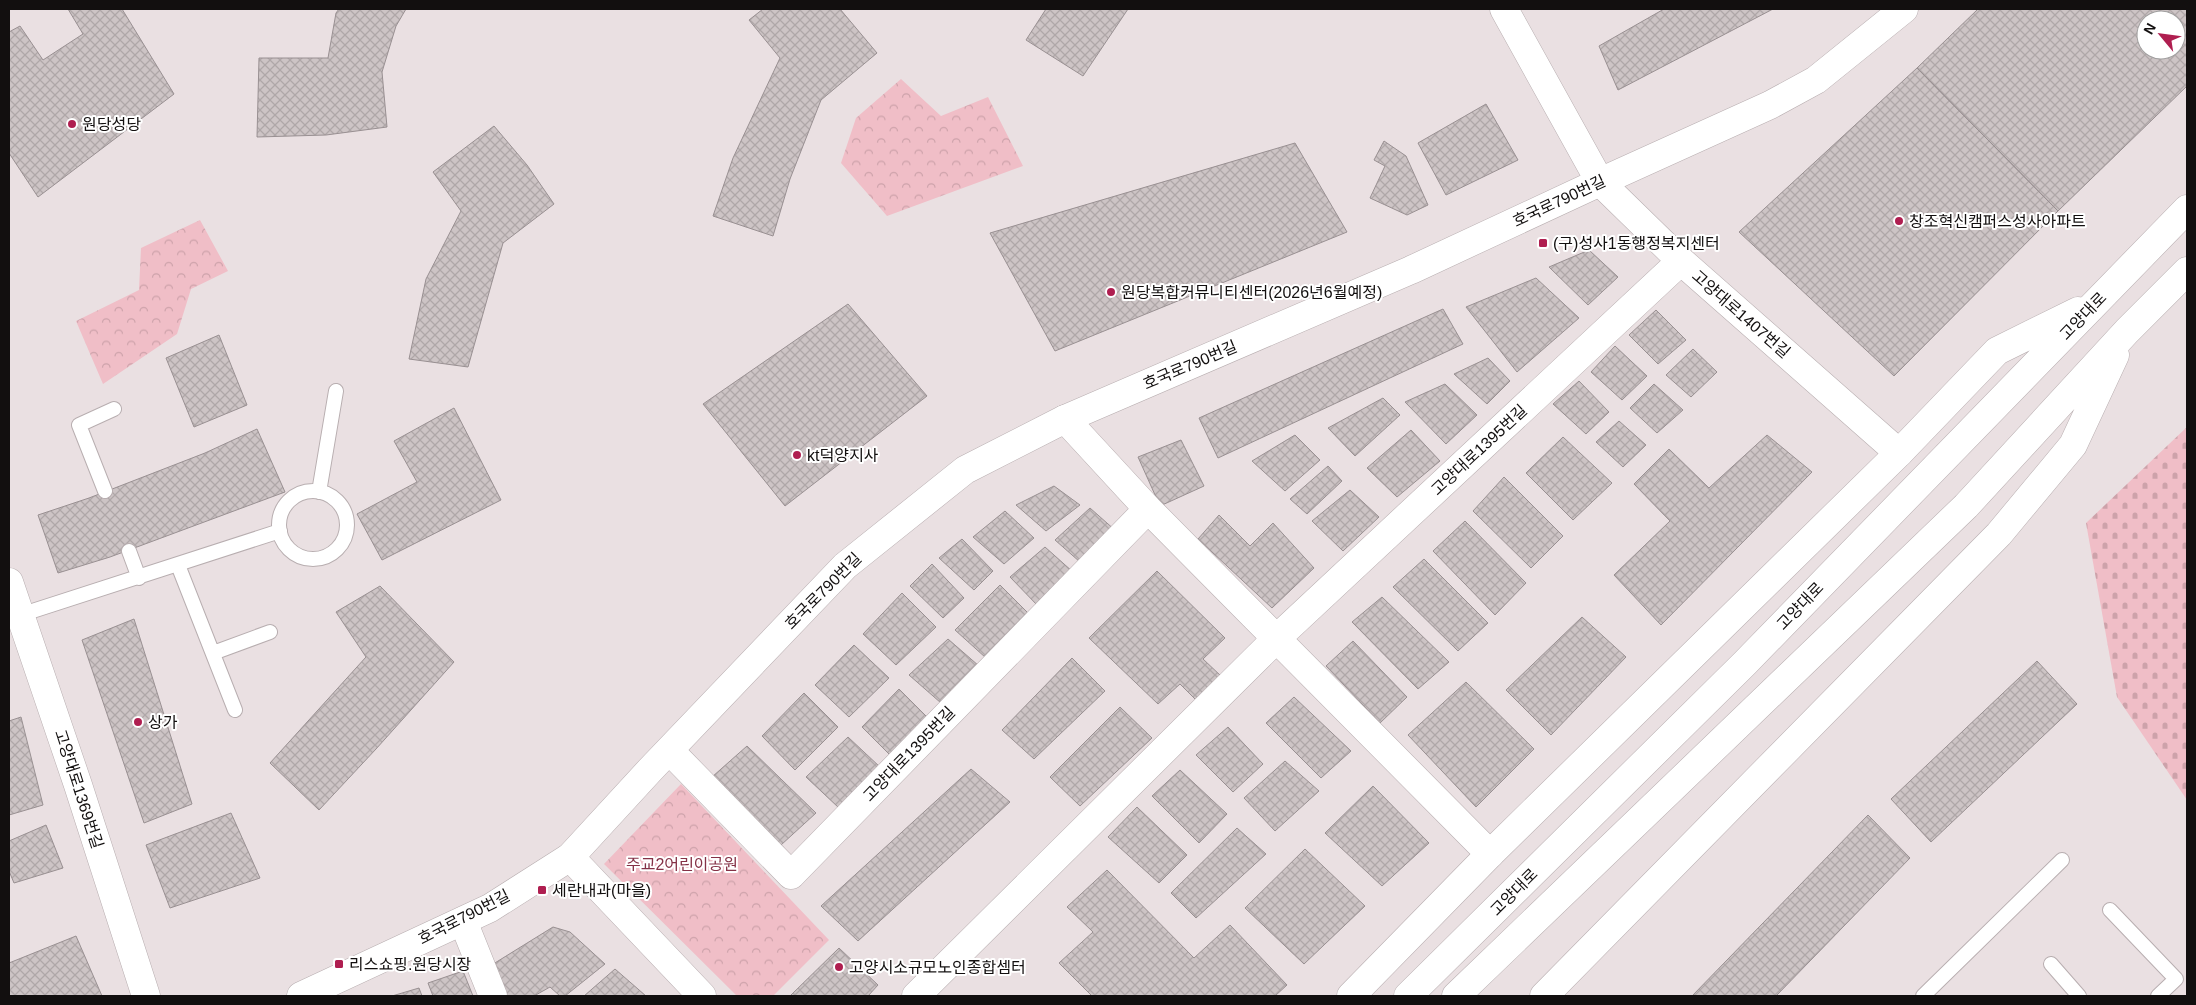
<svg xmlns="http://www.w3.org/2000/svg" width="2196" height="1005" font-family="Arial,'Noto Sans KR',sans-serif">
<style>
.cemetery{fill:url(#cemetery-stones)}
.park{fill:url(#park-crowns)}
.building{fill:url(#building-cross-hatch);stroke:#999092;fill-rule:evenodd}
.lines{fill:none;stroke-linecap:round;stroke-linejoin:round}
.lane-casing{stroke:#b8aeb0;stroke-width:16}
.street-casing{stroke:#b8aeb0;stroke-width:29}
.secondary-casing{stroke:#b8aeb0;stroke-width:29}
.primary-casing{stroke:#b8aeb0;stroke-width:29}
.lane{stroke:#fff;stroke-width:14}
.street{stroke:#fff;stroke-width:28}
.secondary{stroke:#fff;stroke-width:28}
.primary{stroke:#fff;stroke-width:28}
.poi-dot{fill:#af1e50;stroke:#fff;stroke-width:2}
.labels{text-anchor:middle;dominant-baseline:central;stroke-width:4;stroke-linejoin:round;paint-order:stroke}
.poi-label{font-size:16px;fill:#120f0f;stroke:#fff;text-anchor:start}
.street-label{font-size:16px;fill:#120f0f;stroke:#fff}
.park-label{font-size:16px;fill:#843146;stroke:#fff}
</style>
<defs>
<pattern id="cemetery-stones" width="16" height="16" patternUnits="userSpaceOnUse" patternTransform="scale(1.25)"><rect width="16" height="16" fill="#f0bec7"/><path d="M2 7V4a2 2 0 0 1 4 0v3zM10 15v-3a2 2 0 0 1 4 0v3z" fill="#cda2aa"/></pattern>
<pattern id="park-crowns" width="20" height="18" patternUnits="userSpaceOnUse" patternTransform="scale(1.25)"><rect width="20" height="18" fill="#f0bec7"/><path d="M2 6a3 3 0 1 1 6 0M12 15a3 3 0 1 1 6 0" fill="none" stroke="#cda2aa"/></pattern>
<pattern id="building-cross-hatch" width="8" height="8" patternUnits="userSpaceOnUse" patternTransform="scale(1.25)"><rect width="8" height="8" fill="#cdc4c5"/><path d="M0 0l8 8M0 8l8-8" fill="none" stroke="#afa7a8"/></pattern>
</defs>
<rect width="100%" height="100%" fill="#eae0e2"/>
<path class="cemetery" d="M2187 427V800L2117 697 2086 523Z"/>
<path class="park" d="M901 79 941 116 988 97 1023 166 887 216 841 163 856 118Z
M200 220 228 271 191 289 177 334 103 384 76 321 139 290 141 248Z
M681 784 829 940 773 996H737L604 864Z"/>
<path class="building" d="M68 9H122L174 94 38 197 9 153V32L20 26 43 60 83 34Z
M339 9H406L396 26 382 72 387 127 326 135 257 137 259 58H328L336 13Z
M763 9H840L877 53 821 100 790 179 773 236 713 216 733 158 780 58 749 20Z
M1046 9H1128L1083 76 1026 40Z
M1664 9H1773L1618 90 1599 46Z
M1978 9H2187V86L2058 211 1917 68ZM2146 20H2176V50H2146Z
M1917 68 2058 211 1894 376 1739 232Z
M1486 104 1518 160 1446 195 1418 143Z
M494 126 527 165 554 204 503 243 468 367 409 359 426 279 461 211 433 172Z
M1384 141 1406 156 1428 205 1407 215 1370 198 1385 166 1374 160Z
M1295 143 1347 232 1055 351 990 233Z
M1589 250 1618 277 1588 305 1549 267Z
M1536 278 1579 318 1517 372 1466 307Z
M848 304 927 396 785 506 703 404Z
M1443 309 1463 344 1218 458 1199 418Z
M1656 310 1686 340 1658 364 1629 335Z
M219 335 247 405 194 427 166 358Z
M1615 346 1647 376 1622 400 1591 372Z
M1693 349 1717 372 1691 397 1666 375Z
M1488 358 1510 381 1487 404 1454 374Z
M1579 381 1609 412 1586 434 1553 404Z
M1445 384 1477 415 1446 444 1405 402Z
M1654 384 1683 410 1657 433 1630 408Z
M1383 398 1400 415 1355 456 1328 428Z
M454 408 501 500 382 560 357 514 417 482 394 441Z
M1619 421 1646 445 1623 467 1596 442Z
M257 429 285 492 110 557 58 573 38 515 89 498 205 453Z
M1411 430 1440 461 1397 497 1367 468Z
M1295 435 1320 460 1285 491 1252 461Z
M1767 435 1812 472 1661 625 1614 575 1670 521 1634 484 1669 449 1709 488Z
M1563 437 1612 483 1573 520 1526 473Z
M1181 440 1204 486 1160 506 1138 457Z
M1328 466 1342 481 1307 514 1290 499Z
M1504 477 1563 536 1531 568 1473 511Z
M1054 486 1080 505 1046 531 1016 505Z
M1350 490 1379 517 1343 551 1312 521Z
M1090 508 1116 531 1080 562 1055 540Z
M1005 511 1034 538 1004 564 973 537Z
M1219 515 1250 546 1273 523 1314 568 1272 608 1198 539Z
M1465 521 1526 583 1495 615 1433 551Z
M962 539 993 571 974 590 939 558Z
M1045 547 1073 572 1038 606 1010 577Z
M1424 559 1488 623 1458 651 1393 587Z
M932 564 964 598 943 618 910 586Z
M1157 571 1225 638 1203 659 1221 676 1196 700 1180 684 1158 704 1089 638Z
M1000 585 1031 616 986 658 955 630Z
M380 586 454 662 376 749 319 810 270 763 366 657 336 612Z
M902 593 936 627 896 665 863 634Z
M1382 597 1449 662 1418 689 1352 622Z
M1582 617 1626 657 1551 735 1506 690Z
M134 619 192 804 144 823 82 640Z
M948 639 979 666 941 703 909 675Z
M1353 641 1407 697 1380 723 1326 666Z
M854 645 889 678 849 717 815 685Z
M1072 658 1105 691 1034 759 1002 730Z
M2037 661 2077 704 1931 842 1891 799Z
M1466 682 1534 749 1476 807 1408 735Z
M899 689 929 719 891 756 862 727Z
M804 693 838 727 795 770 762 736Z
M1294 697 1351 751 1321 778 1266 723Z
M1120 707 1152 738 1080 806 1050 777Z
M21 717 43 805 9 815V721Z
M1228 727 1263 764 1233 792 1196 755Z
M848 737 880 767 839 808 806 777Z
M747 746 816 813 781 845 712 777Z
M1285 761 1319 791 1275 831 1244 798Z
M971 769 1010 802 858 941 821 906Z
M1180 770 1227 814 1199 843 1152 796Z
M1373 786 1429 843 1382 886 1325 833Z
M1137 807 1187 855 1159 883 1108 837Z
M231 813 260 878 170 908 146 845Z
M1868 815 1910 858 1776 996H1692Z
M46 825 63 868 14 883 9 871V841Z
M1237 828 1266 854 1196 918 1171 893Z
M1305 849 1365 906 1304 964 1245 908Z
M1107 870 1194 958 1230 925 1287 985 1275 996H1092L1059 963 1093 932 1067 907Z
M553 927 570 932 605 964 565 996H560L550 987 534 996H502L490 966Z
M76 936 102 996H9V963Z
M839 948 878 985 868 996H790Z
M615 969 646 996H584Z
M463 971 473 996H433L428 983Z
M419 988 422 996H392Z"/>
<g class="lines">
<g class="lane-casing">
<path id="lane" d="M105 491 79 425 114 409
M279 525a34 34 0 1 1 68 0a34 34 0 1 1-68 0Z
M319 492 336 391
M129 551 139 578
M178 565 235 710
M20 615 280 531
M213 653 270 632
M2110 910 2176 979 2158 996
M2051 964 2079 996
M1923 996 2062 860"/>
</g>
<g class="street-casing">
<path id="street" d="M1504 9 1600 182 1681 261 1899 453
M1065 419 1148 509 1490 854
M9 582 78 785 146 996
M670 751 791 875 1148 509
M570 857 702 996
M463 921 493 996
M916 996 1277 638 1681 261"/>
</g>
<g class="secondary-casing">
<path id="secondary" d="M301 996 490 908 570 857 650 770 845 566 965 470 1065 419 1411 270 1600 182 1770 105 1816 80 1904 9"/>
</g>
<g class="primary-casing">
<path id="primary" d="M1351 996 1490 854 1899 453 1997 351 2078 311
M1408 996 1745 663 2187 209
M1456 996 1966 506 2127 331 2187 271
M1544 996 1999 534 2073 445 2115 355"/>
</g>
<use href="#lane" class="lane"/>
<use href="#street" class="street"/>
<use href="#secondary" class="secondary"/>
<use href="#primary" class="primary"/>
</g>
<g class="poi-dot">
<circle cx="72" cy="124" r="5"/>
<circle cx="1899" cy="221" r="5"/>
<rect x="1538" y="238" width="10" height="10" rx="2.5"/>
<circle cx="1111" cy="292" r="5"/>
<circle cx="797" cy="455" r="5"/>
<circle cx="138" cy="722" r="5"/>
<rect x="537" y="885" width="10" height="10" rx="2.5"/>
<rect x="334" y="959" width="10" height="10" rx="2.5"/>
<circle cx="839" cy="967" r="5"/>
</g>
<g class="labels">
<g class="poi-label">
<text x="82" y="124">원당성당</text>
<text x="1909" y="221">창조혁신캠퍼스성사아파트</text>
<text x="1553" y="243">(구)성사1동행정복지센터</text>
<text x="1121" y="292">원당복합커뮤니티센터(2026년6월예정)</text>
<text x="807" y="455">kt덕양지사</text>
<text x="148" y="722">상가</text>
<text x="552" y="890">세란내과(마을)</text>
<text x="349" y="964">리스쇼핑.원당시장</text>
<text x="849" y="967">고양시소규모노인종합셈터</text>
</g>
<g class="street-label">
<text transform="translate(1559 201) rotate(-25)">호국로790번길</text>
<text transform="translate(1741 314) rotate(41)">고양대로1407번길</text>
<text transform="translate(2083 316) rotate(-46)">고양대로</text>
<text transform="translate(1190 365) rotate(-23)">호국로790번길</text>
<text transform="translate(1479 450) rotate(-43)">고양대로1395번길</text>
<text transform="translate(823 591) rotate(-45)">호국로790번길</text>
<text transform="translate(1800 606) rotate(-46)">고양대로</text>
<text transform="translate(909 754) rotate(-46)">고양대로1395번길</text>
<text transform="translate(79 789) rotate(72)">고양대로1369번길</text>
<text transform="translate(1514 892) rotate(-45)">고양대로</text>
<text transform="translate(464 917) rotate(-27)">호국로790번길</text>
</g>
<g class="park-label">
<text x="682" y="864">주교2어린이공원</text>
</g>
</g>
<rect width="2196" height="1005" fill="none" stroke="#120f0f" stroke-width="20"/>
<g transform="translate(2161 35) rotate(299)"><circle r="24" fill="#ffffff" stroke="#a09f9f"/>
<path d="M0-4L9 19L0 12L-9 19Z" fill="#af1e50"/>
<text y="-8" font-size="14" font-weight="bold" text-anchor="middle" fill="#120f0f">N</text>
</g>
</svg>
